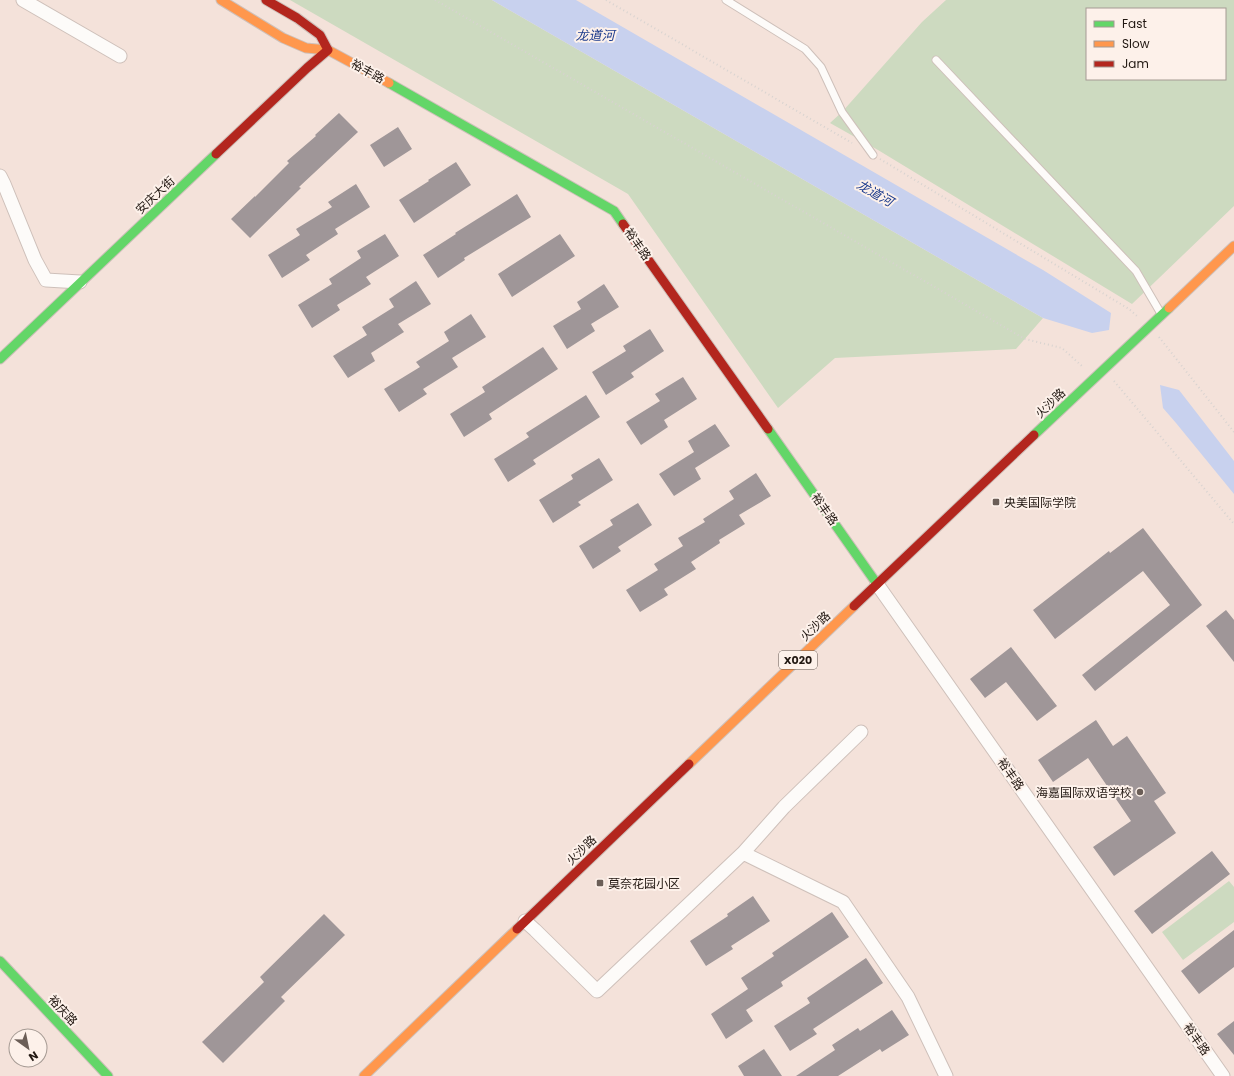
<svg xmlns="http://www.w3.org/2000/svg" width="1234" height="1076" font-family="Poppins,'Noto Sans SC',sans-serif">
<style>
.green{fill:#cddac0;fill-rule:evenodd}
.water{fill:#c8d1ee}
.building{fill:#9f9698}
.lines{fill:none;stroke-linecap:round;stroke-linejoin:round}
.lane-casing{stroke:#cec0ba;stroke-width:9}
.street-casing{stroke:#cec0ba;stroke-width:15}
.fast-casing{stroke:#cec0ba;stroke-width:11}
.slow-casing{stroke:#cec0ba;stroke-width:11}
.jam-casing{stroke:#cec0ba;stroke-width:11}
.path{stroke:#d8d3d0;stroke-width:2;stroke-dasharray:1 3;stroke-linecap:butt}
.lane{stroke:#fdfbf9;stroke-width:7}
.street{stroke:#fdfbf9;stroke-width:13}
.fast{stroke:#63d668;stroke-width:9}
.slow{stroke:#ff974d;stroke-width:9}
.jam{stroke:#b3261e;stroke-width:9}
.poi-dot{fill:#6b5e57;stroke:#fdf1ea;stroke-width:1.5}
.labels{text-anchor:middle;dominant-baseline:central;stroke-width:4;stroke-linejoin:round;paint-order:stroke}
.shield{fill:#fdf1ea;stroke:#635852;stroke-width:1}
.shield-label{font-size:11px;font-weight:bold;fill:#211711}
.street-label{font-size:12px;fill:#211711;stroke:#fdf1ea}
.poi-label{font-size:12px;fill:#211711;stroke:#fdf1ea;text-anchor:start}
.water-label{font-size:13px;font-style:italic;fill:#1c3b8d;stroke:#fdf1ea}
</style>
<rect width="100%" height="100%" fill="#f4e2da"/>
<path class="green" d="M290 0H492L1043 318 1016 349 835 358 778 408 628 194Z
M946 0H1234V206L1132 304 878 150 830 123 842 112 922 22ZM1087 9H1225V79H1087Z
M1229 881 1234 887V922L1183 960 1162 932Z"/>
<path class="water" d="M492 0H576L1043 270 1111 313 1109 330 1092 333 1043 318Z
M1160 385 1179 390 1234 461V494L1176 423 1163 408Z"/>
<path class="building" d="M339 113 358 132 299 187 301 188 250 238 231 219 255 196V197L289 163 287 161 316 136 315 135Z
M398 127 412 149 384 167 370 145Z
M456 162 471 185 414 223 399 200 429 181 428 180Z
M356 184 370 207 335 229 338 234 306 255 310 260 282 278 268 255 300 235 296 229 332 207 328 202Z
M517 194 531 217 464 258 465 260 438 278 423 255 456 234 455 233Z
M385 234 399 256 366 277 371 284 337 305 340 310 312 328 298 305 332 284 329 279 361 258 357 251Z
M560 234 575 256 512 297 498 274Z
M416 281 431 304 398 324 404 332 371 353 375 361 348 378 333 356 367 335 362 327 394 307 389 299Z
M604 284 619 307 591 324 595 331 567 349 553 326 581 309 577 302Z
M471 314 486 337 452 358 458 367 423 389 427 394 399 412 384 389 420 367 416 362 449 341 444 332Z
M650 329 664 351 631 373 634 377 606 395 592 372 626 351 623 346Z
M543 347 558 369 489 414 492 419 464 437 450 414 485 392 482 387Z
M683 377 697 399 664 420 668 427 641 445 626 422 660 401 655 394Z
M586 395 600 417 533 460 536 464 508 482 494 459 529 437 526 433Z
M715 424 730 446 695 468 701 479 674 496 659 474 694 452 688 441Z
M599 458 613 480 578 502 581 505 553 523 539 500 573 479 571 475Z
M756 473 771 496 739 515 745 524 719 540 720 543 691 562 696 569 664 589 668 595 640 612 626 590 658 570 654 564 683 546 678 538 705 522 703 519 734 499 729 491Z
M638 503 652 525 618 547 621 551 593 569 579 546 613 525 610 520Z
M1143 528 1202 605 1095 691 1082 675 1170 605 1143 571 1055 639 1033 610 1109 551 1110 553Z
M1226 610 1234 620V662L1206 626Z
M1011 647 1057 706 1037 721 1006 682 985 698 970 679Z
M1096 720 1113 746 1127 736 1166 793 1154 801 1176 833 1114 876 1093 847 1131 821 1088 758 1053 782 1038 760Z
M1212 851 1230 874 1152 934 1134 911Z
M753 896 770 921 731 946 733 949 706 966 690 941 728 916 727 914Z
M832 912 849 937 781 982 783 986 746 1010 753 1021 726 1039 711 1014 748 989 741 978 774 956 772 953Z
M324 914 345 935 281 997 285 1001 223 1063 202 1042 264 982 260 977Z
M1234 930V967L1199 994 1181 971Z
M866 958 883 983 813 1029 817 1034 790 1051 774 1026 810 1003 807 998Z
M892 1010 909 1035 882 1052 880 1049 838 1076H796L835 1050 832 1045 858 1028 860 1031Z
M1234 1021V1055L1217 1034Z
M764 1049 782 1076H744L738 1066Z"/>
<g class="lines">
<g class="lane-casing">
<path id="lane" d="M726 0 805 49 821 67 842 112 873 155
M936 60 1136 271 1160 312"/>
</g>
<g class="street-casing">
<path id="street" d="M23 0 120 56
M0 176 4 184 35 260 46 280 80 282
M877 584 1223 1076
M743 853 784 807 861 732
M525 921 535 930 597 991 743 853 843 902 908 997 946 1076"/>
</g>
<g class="fast-casing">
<path id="fast" d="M389 83 614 211 623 224
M0 359 216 154
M768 429 877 584
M1034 435 1169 308
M0 961 108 1076"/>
</g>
<g class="slow-casing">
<path id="slow" d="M221 0 283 38 306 48 328 50 389 83
M1169 308 1234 246
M689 764 854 606
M364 1076 517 929"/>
</g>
<g class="jam-casing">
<path id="jam" d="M266 0 297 18 320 35 328 50
M216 154 307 68 328 50
M623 224 768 429
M854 606 1034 435
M517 929 689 764"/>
</g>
<path class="path" d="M435 0 1025 339 1062 348 1083 367
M606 0 852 143
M880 159 1129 309 1137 316
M1159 337 1234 432
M1114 381 1234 524"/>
<use href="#lane" class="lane"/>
<use href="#street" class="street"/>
<use href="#fast" class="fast"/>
<use href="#slow" class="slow"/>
<use href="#jam" class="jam"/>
</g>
<g class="poi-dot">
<rect x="992" y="498" width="8" height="8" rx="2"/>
<circle cx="1140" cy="792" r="4"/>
<rect x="596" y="879" width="8" height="8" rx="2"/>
</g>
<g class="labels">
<rect class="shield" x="779" y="651" width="38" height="18" rx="3"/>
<g class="shield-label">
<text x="798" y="660">X020</text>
</g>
<g class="street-label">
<text transform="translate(368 71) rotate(29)">裕丰路</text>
<text transform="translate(155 195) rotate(-43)">安庆大街</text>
<text transform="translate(638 244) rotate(55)">裕丰路</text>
<text transform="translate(1050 403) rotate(-44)">火沙路</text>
<text transform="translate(825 509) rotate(55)">裕丰路</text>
<text transform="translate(815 626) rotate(-44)">火沙路</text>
<text transform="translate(1011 774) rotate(55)">裕丰路</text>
<text transform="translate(581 850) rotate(-44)">火沙路</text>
<text transform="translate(63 1010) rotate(47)">裕庆路</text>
<text transform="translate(1197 1039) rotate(55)">裕丰路</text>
</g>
<g class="poi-label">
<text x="1004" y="502">央美国际学院</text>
<text x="1132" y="792" text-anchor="end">海嘉国际双语学校</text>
<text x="608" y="883">莫奈花园小区</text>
</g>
<g class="water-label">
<text x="595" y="35">龙道河</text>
<text transform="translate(875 193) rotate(30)">龙道河</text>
</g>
</g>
<rect x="1086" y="8" width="140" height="72" fill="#fdf1ea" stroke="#a59a93"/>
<rect x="1094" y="21" width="20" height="6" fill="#63d668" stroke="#a59a93"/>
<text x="1122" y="28" font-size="12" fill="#211711">Fast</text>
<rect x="1094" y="41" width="20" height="6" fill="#ff974d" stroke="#a59a93"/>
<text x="1122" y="48" font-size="12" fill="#211711">Slow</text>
<rect x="1094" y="61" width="20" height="6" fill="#b3261e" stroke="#a59a93"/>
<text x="1122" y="68" font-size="12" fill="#211711">Jam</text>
<g transform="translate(28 1048) rotate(147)"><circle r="19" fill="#fdf1ea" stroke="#a59a93"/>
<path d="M0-3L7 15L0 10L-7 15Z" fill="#6b5e57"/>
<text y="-6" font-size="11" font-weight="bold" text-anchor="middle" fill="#211711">N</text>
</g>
</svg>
